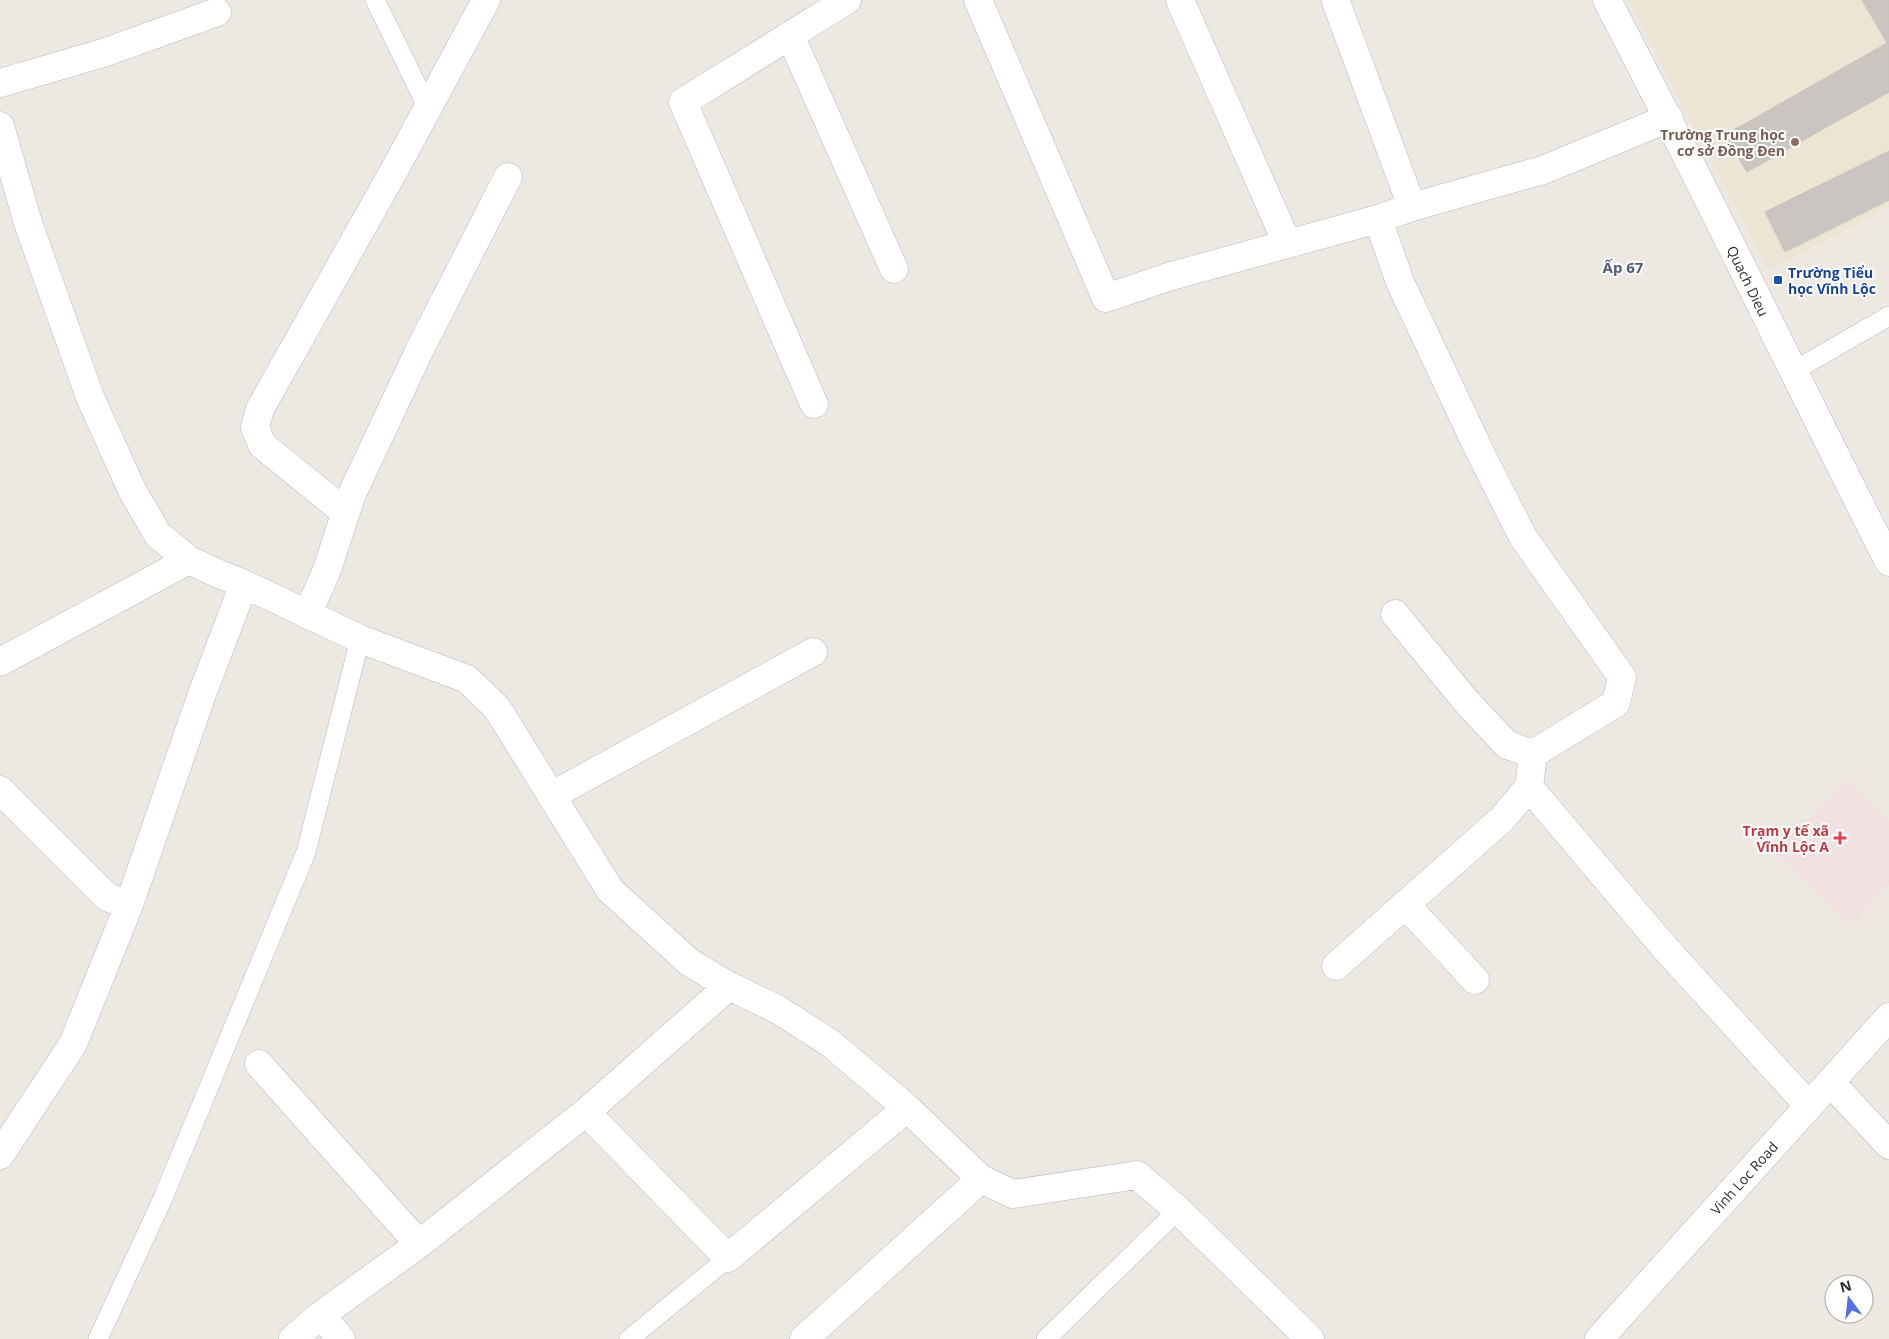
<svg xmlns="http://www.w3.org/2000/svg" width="1889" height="1339" font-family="'Open Sans',sans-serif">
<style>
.education{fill:#ece5d4}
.medical{fill:#f2e1e1}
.building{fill:#c9c5c1;stroke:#c9c4bb}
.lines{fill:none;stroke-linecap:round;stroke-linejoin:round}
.service-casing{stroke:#b5b7c0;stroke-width:20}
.minor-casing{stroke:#b5b7c0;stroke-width:29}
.secondary-casing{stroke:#b5b7c0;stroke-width:29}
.service{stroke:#fff;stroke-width:19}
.minor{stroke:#fff;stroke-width:28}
.secondary{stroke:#fff;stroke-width:28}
.education-dot{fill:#8d6e63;stroke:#fff;stroke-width:2}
.transit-dot{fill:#1a4fb4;stroke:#fff;stroke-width:2}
.health-dot{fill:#e0444e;stroke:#fff;stroke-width:2}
.labels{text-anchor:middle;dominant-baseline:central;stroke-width:4;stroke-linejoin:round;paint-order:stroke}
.education-label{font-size:14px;font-weight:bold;fill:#785e54;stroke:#fff;text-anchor:end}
.transit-label{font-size:14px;font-weight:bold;fill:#164399;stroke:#fff;text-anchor:start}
.street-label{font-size:14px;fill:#2e2e2e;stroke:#fff}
.health-label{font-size:14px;font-weight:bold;fill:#be3a42;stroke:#fff;text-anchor:end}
.neighbourhood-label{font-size:15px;font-weight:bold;fill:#52597a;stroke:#fff}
</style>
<rect width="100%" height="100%" fill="#ede9e2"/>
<path class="education" d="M1629 0H1889V207L1768 271Z"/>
<path class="medical" d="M1844 780 1889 821V884L1852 925 1774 854Z"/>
<path class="building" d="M1862 0H1889V92L1747 172 1725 135 1887 43Z
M1889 151V200L1785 252 1765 212Z"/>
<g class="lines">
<g class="service-casing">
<path id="service" d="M375 0 427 106
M1792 372 1889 316
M98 1339 163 1198 306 852 360 639
M629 1339 728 1258
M1046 1339 1178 1210"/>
</g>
<g class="minor-casing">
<path id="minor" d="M978 0 1106 298 1168 277 1378 219 1412 207 1543 170 1669 118
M1180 0 1287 243
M1336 2 1412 207
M790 35 894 269
M0 83 103 53 217 12
M0 126 28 223 90 397 132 490 158 535 189 560 219 574 244 584 360 639 467 679 497 708 610 890 689 962 729 986 777 1009 830 1043 907 1108 981 1179 1013 1194 1137 1175 1178 1210 1310 1339
M1378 219 1400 282 1480 452 1523 537 1622 677 1616 703 1533 754 1507 745 1465 700 1395 614
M814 404 683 102 847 0
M346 513 262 445 255 427 260 409 396 167 486 0
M307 615 327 570 351 496 420 349 508 177
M0 662 189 560
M1533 754 1529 787 1665 948 1809 1106
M0 790 107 897 129 905 202 694 244 584
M551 796 813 652
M1405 904 1475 980
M1336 966 1502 819 1529 787
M259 1064 419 1244
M1831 1083 1889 1145
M586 1112 729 986
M0 1155 73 1044 129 905
M321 1315 341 1339
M293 1339 321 1315 419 1244 586 1112 728 1258 907 1108
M804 1339 981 1179"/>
</g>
<g class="secondary-casing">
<path id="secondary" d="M1607 0C1704 186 1794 375 1889 562
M1599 1339 1889 1017"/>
</g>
<use href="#service" class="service"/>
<use href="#minor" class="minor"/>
<use href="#secondary" class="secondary"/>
</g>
<circle class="education-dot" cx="1795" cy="142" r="5"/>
<rect class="transit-dot" x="1773" y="275" width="10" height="10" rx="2.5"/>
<path class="health-dot" d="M1837.5 830.5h5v5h5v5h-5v5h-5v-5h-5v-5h5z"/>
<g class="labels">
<g class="education-label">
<text x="1785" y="134">Trường Trung học<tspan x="1785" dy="16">cơ sở Đồng Đen</tspan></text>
</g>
<g class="transit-label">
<text x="1788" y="272">Trường Tiểu<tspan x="1788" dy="16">học Vĩnh Lộc</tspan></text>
</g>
<g class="street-label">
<text transform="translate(1748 281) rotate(64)">Quach Dieu</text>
<text transform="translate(1744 1178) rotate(-48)">Vinh Loc Road</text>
</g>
<g class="health-label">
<text x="1829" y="830">Trạm y tế xã<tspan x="1829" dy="16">Vĩnh Lộc A</tspan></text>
</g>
<g class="neighbourhood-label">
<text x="1623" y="267">Ấp 67</text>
</g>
</g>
<g transform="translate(1849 1299) rotate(345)"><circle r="24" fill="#ffffff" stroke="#ababab"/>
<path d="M0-4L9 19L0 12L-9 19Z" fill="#566ee6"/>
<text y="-8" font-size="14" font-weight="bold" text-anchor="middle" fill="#2e2e2e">N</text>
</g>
</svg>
